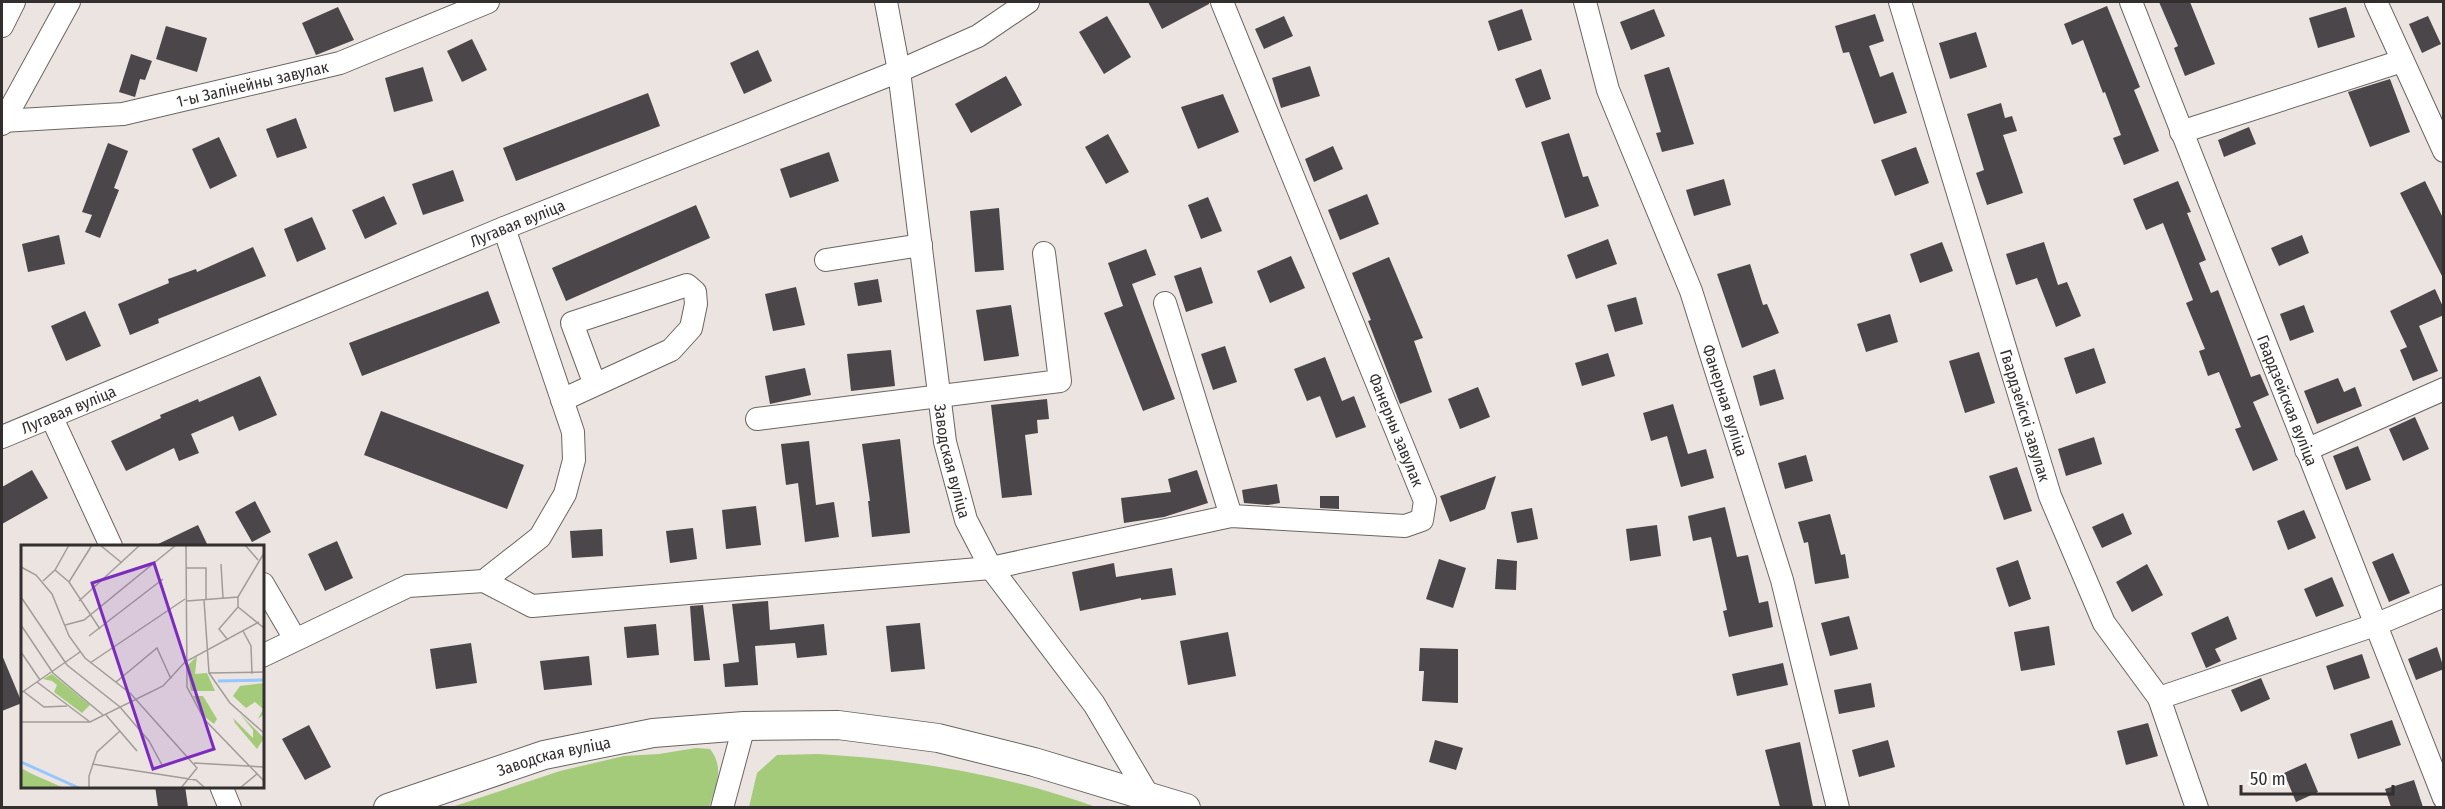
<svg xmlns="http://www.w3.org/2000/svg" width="2445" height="809" font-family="'Fira Sans Condensed',sans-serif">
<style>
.green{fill:#a3cb79}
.building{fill:#4b464a}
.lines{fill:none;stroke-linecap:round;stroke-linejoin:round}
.minor-casing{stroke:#6b6562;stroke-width:24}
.major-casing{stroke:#6b6562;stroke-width:30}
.minor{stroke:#fff;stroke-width:22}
.major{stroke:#fff;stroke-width:28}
.labels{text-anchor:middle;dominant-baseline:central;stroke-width:6;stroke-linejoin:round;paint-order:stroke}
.street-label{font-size:16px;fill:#322f2e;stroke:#fff}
.inset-river{fill:none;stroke:#94c6ff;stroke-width:3}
.inset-road{fill:none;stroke:#a19c99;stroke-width:1.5}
.view{fill:#7b2cbf;fill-opacity:0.15;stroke:#7b2cbf;stroke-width:3}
.inset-edge{fill:none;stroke:#322f2e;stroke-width:3}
</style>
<rect width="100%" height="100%" fill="#ebe4e0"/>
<path class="green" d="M696 748 710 749C725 768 716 787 709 807L449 808 560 771 624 756 659 754Z
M818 754C911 759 1008 775 1096 807H749L757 773 777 755Z"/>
<path class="building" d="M1148 2H1209V4L1162 29Z
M2159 2H2190L2215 64 2185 76 2174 48 2178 46Z
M2107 6 2140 87 2134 90 2159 151 2124 165 2113 138 2121 135 2105 92 2103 93 2083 40 2072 45 2064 24Z
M338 7 354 40 316 55 302 23Z
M2346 7 2355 37 2318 48 2309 18Z
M1522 9 1532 40 1498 51 1488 21Z
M1654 9 1665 36 1631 50 1620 22Z
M1875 14 1884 41 1869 46 1880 77 1893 72 1907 113 1874 124 1849 52 1843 53 1835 26Z
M1107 16 1131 57 1104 74 1079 32Z
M1284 16 1293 36 1264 49 1255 29Z
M2428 16 2441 44 2422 53 2409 24Z
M166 26 207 38 197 72 156 59Z
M1976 32 1987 67 1950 79 1939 43Z
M472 39 487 70 462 82 447 51Z
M758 50 772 81 744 94 730 63Z
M131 54 152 61 145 80 140 79 135 97 119 92Z
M1310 66 1320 96 1281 108 1272 78Z
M423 67 433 101 394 112 385 78Z
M1669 67 1694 144 1662 152 1656 133 1661 132 1644 75Z
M1541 69 1551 99 1526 108 1515 79Z
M1006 76 1022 105 971 133 955 104Z
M2390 79 2410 132 2370 147 2348 92Z
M648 93 660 126 516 181 503 148Z
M1223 94 1239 132 1198 149 1181 107Z
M2001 103 2005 118 2012 116 2017 131 2003 135 2023 193 1987 205 1976 173 1984 170 1967 114Z
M296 118 307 148 277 158 266 129Z
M2249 127 2256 144 2224 157 2218 140Z
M1569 133 1583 177 1588 176 1599 206 1565 218 1541 142Z
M1108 134 1129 172 1106 184 1085 147Z
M219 137 237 176 210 189 192 149Z
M108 143 128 151 114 188 119 190 100 238 85 232 92 215 82 212Z
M1333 146 1343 169 1314 182 1305 159Z
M1916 147 1929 183 1895 196 1881 160Z
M829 152 839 181 790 198 780 169Z
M453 170 464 201 423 215 412 184Z
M1724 179 1731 205 1694 216 1686 190Z
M2178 181 2191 212 2187 213 2206 260 2199 263 2211 293 2218 290 2251 377 2260 374 2269 395 2253 402 2278 460 2253 471 2235 429 2241 427 2219 372 2208 376 2199 351 2205 349 2186 303 2193 300 2163 223 2146 230 2133 199Z
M2425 181 2444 220V280L2400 193Z
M1367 194 1379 224 1340 240 1328 210Z
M384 196 397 224 365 239 352 210Z
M1208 197 1222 231 1201 239 1188 205Z
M696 205 710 238 566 301 552 268Z
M999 208 1004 270 975 272 970 211Z
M312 217 326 249 297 262 284 229Z
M59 235 65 264 28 272 22 244Z
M2302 235 2309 253 2279 266 2271 248Z
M1608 239 1617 264 1576 279 1567 255Z
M1942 242 1953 271 1920 283 1910 254Z
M2044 242 2058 285 2067 282 2081 316 2056 327 2037 278 2016 285 2006 254Z
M253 247 266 276 158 319 159 323 130 335 118 304 169 283 168 279 196 269 197 272Z
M1146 249 1156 275 1132 284 1175 399 1143 411 1104 313 1123 306 1108 263Z
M1291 256 1305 288 1270 303 1257 271Z
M1389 257 1423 338 1414 341 1432 392 1400 404 1368 321 1371 320 1352 273Z
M1750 264 1763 305 1767 304 1779 333 1742 348 1717 274Z
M1201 267 1213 303 1186 312 1174 276Z
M878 279 882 302 858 306 854 283Z
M796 287 805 325 773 331 765 294Z
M2435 289 2444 309V315L2419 326 2438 371 2413 381 2400 350 2407 347 2390 311Z
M488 291 500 323 362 376 349 343Z
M1636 297 1643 324 1615 332 1607 305Z
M1011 305 1019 356 984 361 976 310Z
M2304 305 2314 332 2290 341 2280 314Z
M85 311 101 346 66 361 51 326Z
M1890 314 1898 342 1866 352 1857 324Z
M1225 346 1237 382 1213 390 1201 354Z
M2094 348 2106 383 2076 394 2064 358Z
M891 350 895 386 851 391 847 354Z
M1979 352 1995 403 1965 413 1949 361Z
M1608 353 1615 376 1582 386 1575 363Z
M1325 357 1342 401 1354 396 1366 427 1336 438 1320 396 1307 401 1294 369Z
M805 368 811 395 770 404 765 376Z
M1775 369 1784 399 1760 406 1753 376Z
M260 376 277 415 239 431 233 416 191 434 199 453 179 461 174 448 126 471 111 441 161 418 160 415 198 399 199 402Z
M2338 378 2344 392 2355 387 2362 406 2317 424 2304 391Z
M1478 387 1490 417 1460 429 1448 399Z
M1047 399 1049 419 1037 420 1038 433 1025 435 1032 495 1002 498 991 405Z
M1673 404 1688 454 1706 449 1714 478 1681 487 1667 436 1651 441 1643 413Z
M381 411 524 465 507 509 364 455Z
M2415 417 2429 449 2403 461 2389 429Z
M2094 437 2102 464 2066 476 2058 449Z
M900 439 910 533 872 537 868 501H870L862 444Z
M809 441 816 505 834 502 839 537 805 542 798 483 786 485 781 444Z
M2358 446 2371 480 2346 490 2333 456Z
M1806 455 1813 481 1785 489 1778 463Z
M2017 467 2032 511 2004 520 1989 476Z
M32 470 48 498 2 524V487Z
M1197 470 1208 503 1164 517 1124 523 1121 498 1171 492 1168 479Z
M1496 476 1485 509 1450 522 1440 496Z
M1277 484 1280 503 1268 505 1244 503 1242 490Z
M1320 496H1339V509L1320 508Z
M255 501 271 532 252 542 235 512Z
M756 506 761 545 726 549 722 510Z
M1725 507 1737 557 1748 555 1759 603 1768 601 1773 627 1729 637 1723 611 1727 610 1711 537 1693 541 1688 516Z
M1532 508 1538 539 1517 543 1511 512Z
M2304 510 2316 538 2288 550 2277 521Z
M2123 513 2132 534 2102 548 2092 527Z
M1830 514 1841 555 1845 554 1849 578 1815 584 1808 542 1804 543 1798 522Z
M198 525 208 546H154Z
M1657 525 1661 556 1630 561 1626 529Z
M693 528 697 559 670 563 666 531Z
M602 529 603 556 572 558 570 531Z
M337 541 353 578 325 591 308 554Z
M2393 553 2410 593 2389 602 2372 562Z
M1439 559 1466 568 1453 608 1426 599Z
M1497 559 1517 561 1516 590 1495 589Z
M2018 560 2031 599 2009 607 1996 568Z
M1114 563 1116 577 1172 568 1176 595 1141 600V598L1080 611 1072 572Z
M2147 564 2163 595 2132 612 2116 582Z
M2332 577 2344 606 2316 617 2304 589Z
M768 601 770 630 824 624 827 655 797 658 795 643 755 646 758 685 725 687 723 664 739 662 732 604Z
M703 605 710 660 694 661 690 606Z
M1849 616 1858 649 1830 656 1821 623Z
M2228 616 2237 639 2215 649 2221 661 2206 668 2191 633Z
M920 623 925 669 891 672 886 626Z
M656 624 659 655 627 658 624 627Z
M2049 626 2055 665 2021 671 2014 632Z
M1228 632 1236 676 1188 685 1180 641Z
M471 643 477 683 436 689 430 649Z
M2437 647 2444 669 2416 680 2408 659Z
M1420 648 1458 649V703L1422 701 1424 671H1419Z
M2362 654 2370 678 2334 690 2326 666Z
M2 655 22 703 2 711Z
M589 656 592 685 544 690 540 661Z
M1783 663 1788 685 1737 696 1732 674Z
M2261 678 2270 699 2241 712 2231 690Z
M1871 683 1875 707 1839 714 1834 690Z
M2392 720 2401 745 2358 759 2350 734Z
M2148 723 2158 756 2126 765 2117 731Z
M309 725 331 767 305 780 282 739Z
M1435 740 1463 748 1456 770 1429 762Z
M1888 740 1895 767 1859 777 1852 750Z
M1800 742 1813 807H1780L1765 750Z
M2306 763 2318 792 2296 802 2284 773Z
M2414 780 2423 807H2391L2385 789Z
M155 786H185L188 807H158Z"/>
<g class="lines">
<g class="minor-casing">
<g id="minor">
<path id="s1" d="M886 2 899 71 945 442 966 520 991 568 1094 704 1148 795 1151 806"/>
<path id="s2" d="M1585 2 1608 90 1691 291 1782 580 1838 808"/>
<path id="s3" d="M1900 2 2050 496 2104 623 2159 698 2197 808"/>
<path id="s4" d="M2131 2 2444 798"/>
<path d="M2376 2 2444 151"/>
<path d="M2 26 14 2"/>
<path id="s5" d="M2 121 123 114 340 63 488 2"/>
<path d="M2 124 69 2"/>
<path d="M2181 132 2402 61"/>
<path d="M826 260 921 245"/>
<path d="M1165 303 1231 516"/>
<path d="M562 400 671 350 691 328 696 304 695 292 687 285 572 323 595 385"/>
<path d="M52 418 111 546"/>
<path d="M757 419 1060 381 1044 253"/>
<path id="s6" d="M2 437 504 228 899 71 978 36 1028 2"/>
<path d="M2306 450 2444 389"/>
<path d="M484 581 540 537 565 494 574 460 573 432 504 228"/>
<path d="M263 584 295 639"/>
<path d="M262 656 408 586 484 581 532 606 991 568 1231 516 1405 526 1422 520 1425 501 1222 2"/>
<path d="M2159 698 2375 625 2444 596"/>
<path d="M221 786 230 808"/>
<path d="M722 808 744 726"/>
</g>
</g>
<g class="major-casing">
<g id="major">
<path id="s7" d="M388 808 544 755 653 733 744 726 838 725 938 738 1034 762 1186 808"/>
</g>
</g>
<use href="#minor" class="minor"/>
<use href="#major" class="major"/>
</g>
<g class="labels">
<g class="street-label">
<text stroke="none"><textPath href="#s5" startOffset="254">1-ы Залінейны завулак</textPath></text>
<text stroke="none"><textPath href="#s6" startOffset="558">Лугавая вуліца</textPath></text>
<text stroke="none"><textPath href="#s2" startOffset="423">Фанерная вуліца</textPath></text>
<text stroke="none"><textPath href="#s4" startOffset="428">Гвардзейская вуліца</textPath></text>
<text stroke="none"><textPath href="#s6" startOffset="72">Лугавая вуліца</textPath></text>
<text stroke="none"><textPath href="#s3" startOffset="432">Гвардзейскі завулак</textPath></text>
<text transform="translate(1396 430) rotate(68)">Фанерны завулак</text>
<text stroke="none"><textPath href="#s1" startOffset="464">Заводская вуліца</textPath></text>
<text stroke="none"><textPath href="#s7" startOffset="174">Заводская вуліца</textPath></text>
</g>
</g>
<g transform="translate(21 545)">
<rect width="243" height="243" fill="#ebe4e0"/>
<path d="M176 111 174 129 186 128 194 146H170L166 121ZM31 129 69 160 61 168 33 147 36 140 31 136 22 134ZM243 138V169L237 174 242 164 234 157 225 163 212 151 219 141ZM172 151H182L196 174 193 179 184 172ZM219 169 243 193 236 204 214 178 212 173 232 193V185ZM0 223 11 229 43 243H0Z" fill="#a3cb79"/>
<path class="inset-river" d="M197 136 243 135M0 217 58 243"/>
<path class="inset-road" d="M79 0 101 18M165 0 166 142 183 174 243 236M224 0 237 15M200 19 202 53M0 22 15 30 31 49 48 91 64 113 110 149 176 223 160 243M165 23H185V54M34 25 48 37 79 84M22 36 34 25 48 0M48 37 71 0M0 52 46 120 99 162 128 196 141 220M217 52V62L243 83M183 55 188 128 243 127M58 56 119 0M166 56 217 52 243 8M0 80 32 128 82 170M44 80 63 75 155 0M222 86 230 101 231 129M68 91 142 34M207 95 198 84 217 62M0 107 19 135M69 118 164 54M188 128 209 158 243 188M16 137 69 177M95 137 136 103 150 134M2 146 23 162 46 161M0 148 59 107M85 170 116 206M0 177H69L142 141 164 117 238 77M173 218 243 222M71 219 175 235 184 243M68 243V231L76 207 99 186M219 243 236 229"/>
<path class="view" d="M133 18 193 204 132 224 71 38Z"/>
<rect width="243" height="243" class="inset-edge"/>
</g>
<rect width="2445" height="809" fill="none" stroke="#322f2e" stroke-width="6"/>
<path d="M2241 785v9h152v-9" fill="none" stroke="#322f2e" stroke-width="3"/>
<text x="2250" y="785" font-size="18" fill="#322f2e" stroke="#ffffff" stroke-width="4.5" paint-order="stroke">50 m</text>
</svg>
